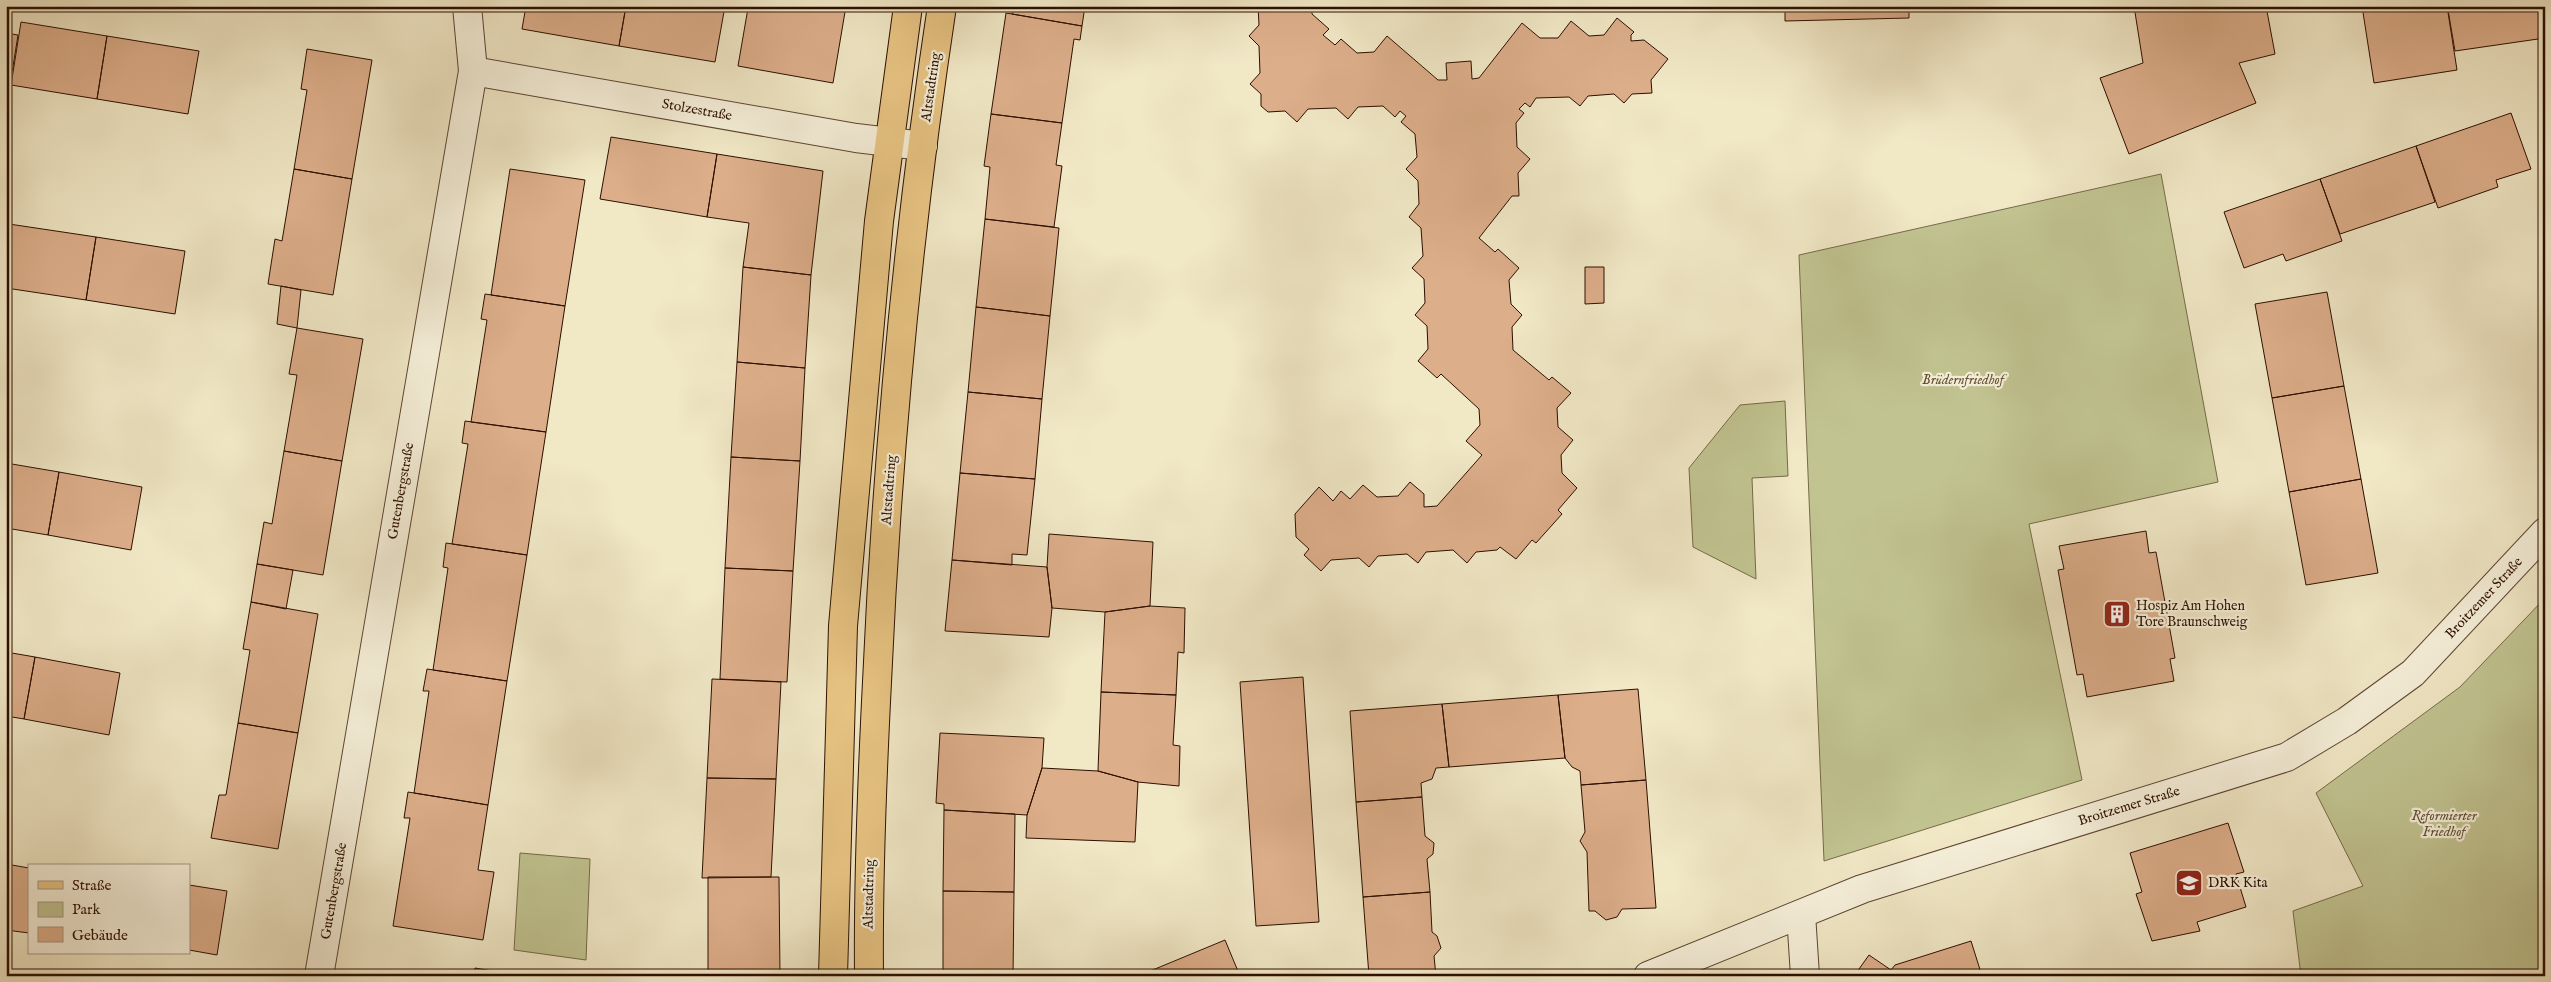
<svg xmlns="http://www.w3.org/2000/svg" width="2551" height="982" font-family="'IM FELL English',serif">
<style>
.green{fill:#c1c491;stroke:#766a48}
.building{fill:#dcae8a;stroke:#2c0f00}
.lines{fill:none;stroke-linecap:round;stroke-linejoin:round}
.minor-casing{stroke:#5d4532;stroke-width:30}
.major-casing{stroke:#2c0f00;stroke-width:30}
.minor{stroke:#f6f0da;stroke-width:28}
.major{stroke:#e8c483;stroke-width:28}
.labels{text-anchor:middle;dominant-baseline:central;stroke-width:4.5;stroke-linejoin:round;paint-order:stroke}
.street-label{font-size:14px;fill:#2c0f00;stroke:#f6f0da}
.park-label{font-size:14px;font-style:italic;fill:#604e33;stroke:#f6f0da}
.poi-label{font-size:14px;fill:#2c0f00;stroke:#f6f0da;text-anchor:start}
</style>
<rect width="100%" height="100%" fill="#f1e8c6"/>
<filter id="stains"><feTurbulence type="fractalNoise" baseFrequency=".004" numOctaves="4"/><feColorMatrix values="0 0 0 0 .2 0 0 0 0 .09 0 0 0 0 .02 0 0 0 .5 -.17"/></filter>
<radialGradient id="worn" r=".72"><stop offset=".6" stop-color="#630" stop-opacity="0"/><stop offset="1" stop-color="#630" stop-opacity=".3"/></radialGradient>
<path class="green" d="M2161 174 2218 482 2029 524 2082 780 1824 861 1799 255Z
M1785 401 1788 476 1752 478 1756 579 1693 547 1689 468 1740 405Z
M2545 598V976H2301L2293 911 2363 886 2316 793 2460 687Z
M520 853 590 859 586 960 514 950Z"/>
<path class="building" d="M526 6H626L619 46 522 29Z
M626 6H725L715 62 619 46Z
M778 6H846L833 83 738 66 748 8 777 11Z
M1013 6H1085L1082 26 1012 14Z
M1258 6H1312V14L1329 29 1323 35 1335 45 1341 39 1357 53 1374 52 1387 36 1438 80H1447L1446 63 1471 61 1472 79 1479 78 1522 23 1540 38H1558L1571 21 1589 36 1604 35 1617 18 1634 32 1631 35V41L1644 40 1668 59 1651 80 1652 93 1632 94 1624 103 1614 94 1588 96 1580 106 1569 97 1536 98 1530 107 1525 103 1519 109 1524 113 1516 123 1517 147 1530 159 1518 173 1519 196H1512L1479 238 1495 252 1498 249 1519 268 1509 280 1511 304 1522 315 1512 327 1513 350 1549 380 1552 377 1571 393 1557 408 1558 427 1573 440 1561 455 1562 473 1577 488 1558 510 1562 514 1536 543 1532 540 1516 559 1500 547 1497 550 1476 552 1467 563 1453 550 1426 552 1418 563 1407 554 1378 556 1369 567 1359 558 1331 560 1321 571 1304 555 1309 549 1296 537 1295 514 1319 487 1333 501 1341 491 1350 499 1363 485 1377 497 1398 496 1410 482 1424 494V507L1437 506 1482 455 1466 441 1480 425 1479 409 1441 374 1437 378 1418 361 1428 349 1427 326 1415 315 1425 303 1424 279 1412 268 1423 256 1421 228 1409 217 1419 204 1418 181 1406 169 1417 157 1415 134 1401 122 1406 116 1400 111 1395 117 1383 106 1358 107 1348 119 1336 108 1308 109 1297 122 1285 111 1268 112 1261 106V94L1250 84 1260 73 1259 46 1249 36 1259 25Z
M1785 6H1969V7L1909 8V18L1785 21Z
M2134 6H2266L2275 54 2239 63 2256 103 2129 154 2100 78 2143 63Z
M2362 6H2447L2457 70 2374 83Z
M2472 6H2545V38L2455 51 2448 10Z
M1006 13 1082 26 1080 40 1074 39 1062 123 991 114Z
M21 22 107 36 97 99 11 85Z
M6 33 18 35 8 98H6Z
M107 36 199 51 188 114 97 99Z
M307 49 372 60 352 179 294 169 307 90 301 89Z
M2511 113 2531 169 2496 180 2498 187 2438 208 2416 146Z
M991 114 1062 123 1056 165 1062 166 1054 227 985 219 990 167 984 166Z
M611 137 717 154 707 217 600 199Z
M2416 146 2435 202 2340 234 2320 179Z
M717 154 823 171 811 275 743 267 749 223 707 217Z
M294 169 352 179 333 295 268 284 275 239 282 241Z
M510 169 585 180 565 306 491 295Z
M2320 179 2342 241 2286 261 2283 254 2244 268 2224 212Z
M985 219 1059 228 1050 316 976 307Z
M9 224 96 237 86 300 6 288V245Z
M96 237 185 251 175 314 86 300Z
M743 267 811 275 805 368 737 362Z
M1585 267H1604V303L1585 304Z
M281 286 301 290 297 328 277 324Z
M2327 292 2344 386 2272 398 2255 304Z
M485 294 565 306 546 432 471 422 487 320 481 319Z
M976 307 1050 316 1042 399 968 392Z
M297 328 363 339 342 461 284 451 297 375 289 374Z
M737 362 805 368 800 461 731 457Z
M2344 386 2361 479 2289 492 2272 398Z
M968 392 1042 399 1035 479 960 473Z
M465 421 546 432 527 555 452 544 468 444 462 443Z
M284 451 342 461 323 575 257 564 264 522 272 524Z
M731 457 800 461 793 571 725 568Z
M6 463 59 472 48 535 6 528Z
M59 472 142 487 131 550 48 535Z
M960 473 1035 479 1027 555 1012 554V565L952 560Z
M2361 479 2378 573 2306 585 2289 492Z
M2146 531 2149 553 2156 552 2175 658 2170 659 2174 681 2087 697 2083 674 2077 675 2058 570 2064 569 2059 546Z
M1049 534 1153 542 1150 606 1105 612 1052 608 1047 567Z
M446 543 527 555 507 681 433 670 448 568 443 567Z
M952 560 1047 567 1052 608 1049 637 945 631Z
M257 564 293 570 286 609 251 602Z
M725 568 793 571 787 682 720 679Z
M251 602 318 614 298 733 238 723 250 650 243 649Z
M1150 606 1185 608 1184 653 1178 652 1176 695 1101 692 1105 612Z
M6 652 35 657 24 719 6 716Z
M35 657 120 673 109 735 24 719Z
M427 669 507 681 488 805 414 793 429 691H423Z
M1303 677 1319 922 1256 926 1240 682Z
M712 679 781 682 776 779 707 778Z
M1638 689 1646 780 1581 785 1580 771 1572 767 1565 758 1558 695Z
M1101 692 1176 695 1173 745 1180 746 1179 786 1138 782 1098 771Z
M1558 695 1565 758 1449 767 1442 704Z
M1442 704 1449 767 1436 768 1432 779 1421 783 1422 797 1356 802 1350 711Z
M238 723 298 733 278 849 211 838 219 795H226Z
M940 733 1044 738 1042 768 1027 815 944 810V804L936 803Z
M1042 768 1098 771 1138 782 1135 842 1026 838 1027 815Z
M707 778 776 779 771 877 702 878Z
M1646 780 1656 908 1622 909 1617 917 1606 920 1595 911H1589L1587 852 1580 841 1585 832 1581 785Z
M408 792 488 805 478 870 494 872 483 940 393 926 410 818H404Z
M1422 797 1425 836 1434 843 1433 854 1427 859 1430 892 1363 897 1356 802Z
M944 810 1015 814 1014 892 943 891Z
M2228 823 2244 872 2236 874 2246 907 2197 922 2200 931 2152 941 2136 894 2142 892 2130 853Z
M6 864 29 868V933L6 930Z
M708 877H779L780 976H708Z
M189 885 227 891 217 955 189 950Z
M943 891 1014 892 1013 976H943Z
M1430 892 1432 932 1437 936 1441 948 1434 956 1436 976H1369L1363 897Z
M1225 940 1240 976H1143V974Z
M1971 941 1982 976H1854L1869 955 1891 970 1895 965Z
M475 968 522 976H474Z"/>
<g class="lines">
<g class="minor-casing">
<path id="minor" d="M473 71 856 138 923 146
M1801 914 1805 976
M319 976 473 71 467 6
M1648 976 1862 889 2287 757 2347 721 2413 673 2545 532"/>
</g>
<g class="major-casing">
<path id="major" d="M833 976 843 626 879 221 908 6
M869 976C868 878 872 780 877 682 887 456 908 230 942 6"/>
</g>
<use href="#minor" class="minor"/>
<use href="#major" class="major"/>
</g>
<defs>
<g id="building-square" transform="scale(1.4375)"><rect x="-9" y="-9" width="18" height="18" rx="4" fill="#8f2418" stroke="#f6f0da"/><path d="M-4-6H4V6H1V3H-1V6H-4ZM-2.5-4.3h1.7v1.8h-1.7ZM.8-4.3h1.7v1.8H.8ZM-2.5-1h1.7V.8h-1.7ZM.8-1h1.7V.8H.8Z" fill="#fff"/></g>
<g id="school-square" transform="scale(1.4375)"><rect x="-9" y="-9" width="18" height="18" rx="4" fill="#8f2418" stroke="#f6f0da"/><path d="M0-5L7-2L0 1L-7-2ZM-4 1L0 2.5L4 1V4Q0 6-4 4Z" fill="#fff"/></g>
</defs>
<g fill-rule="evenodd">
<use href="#building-square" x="2117" y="614"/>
<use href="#school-square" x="2189" y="883"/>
</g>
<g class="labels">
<g class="street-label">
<text transform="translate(931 87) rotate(-82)">Altstadtring</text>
<text transform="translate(697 110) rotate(10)">Stolzestraße</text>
<text transform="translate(889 490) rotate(-86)">Altstadtring</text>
<text transform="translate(401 491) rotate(-80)">Gutenbergstraße</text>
<text transform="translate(2484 598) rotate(-47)">Broitzemer Straße</text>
<text transform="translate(2129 806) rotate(-17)">Broitzemer Straße</text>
<text transform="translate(334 891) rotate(-80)">Gutenbergstraße</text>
<text transform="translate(869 894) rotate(-89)">Altstadtring</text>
</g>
<g class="park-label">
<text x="1963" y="380">Brüdernfriedhof</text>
<text x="2444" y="816">Reformierter<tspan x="2444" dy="16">Friedhof</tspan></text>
</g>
<g class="poi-label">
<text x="2136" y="606">Hospiz Am Hohen<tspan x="2136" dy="16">Tore Braunschweig</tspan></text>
<text x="2208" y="883">DRK Kita</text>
</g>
</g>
<rect width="2551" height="982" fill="none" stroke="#f1e8c6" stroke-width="25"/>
<rect x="8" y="8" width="2536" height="967" fill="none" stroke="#2c0f00" stroke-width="2.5"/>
<rect x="12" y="12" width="2526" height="957" fill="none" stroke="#2c0f00"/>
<rect x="28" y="864" width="162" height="90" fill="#f6f0da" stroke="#a59683"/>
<rect x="38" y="881" width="25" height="8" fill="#e8c483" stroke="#a59683"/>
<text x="72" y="890" font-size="15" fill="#2c0f00">Straße</text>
<rect x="38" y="902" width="25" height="15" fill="#c1c491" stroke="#a59683"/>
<text x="72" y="914" font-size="15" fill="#2c0f00">Park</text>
<rect x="38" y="927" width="25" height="15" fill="#dcae8a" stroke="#a59683"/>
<text x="72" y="940" font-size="15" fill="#2c0f00">Gebäude</text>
<rect width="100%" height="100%" filter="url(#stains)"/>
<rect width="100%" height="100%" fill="url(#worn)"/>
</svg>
